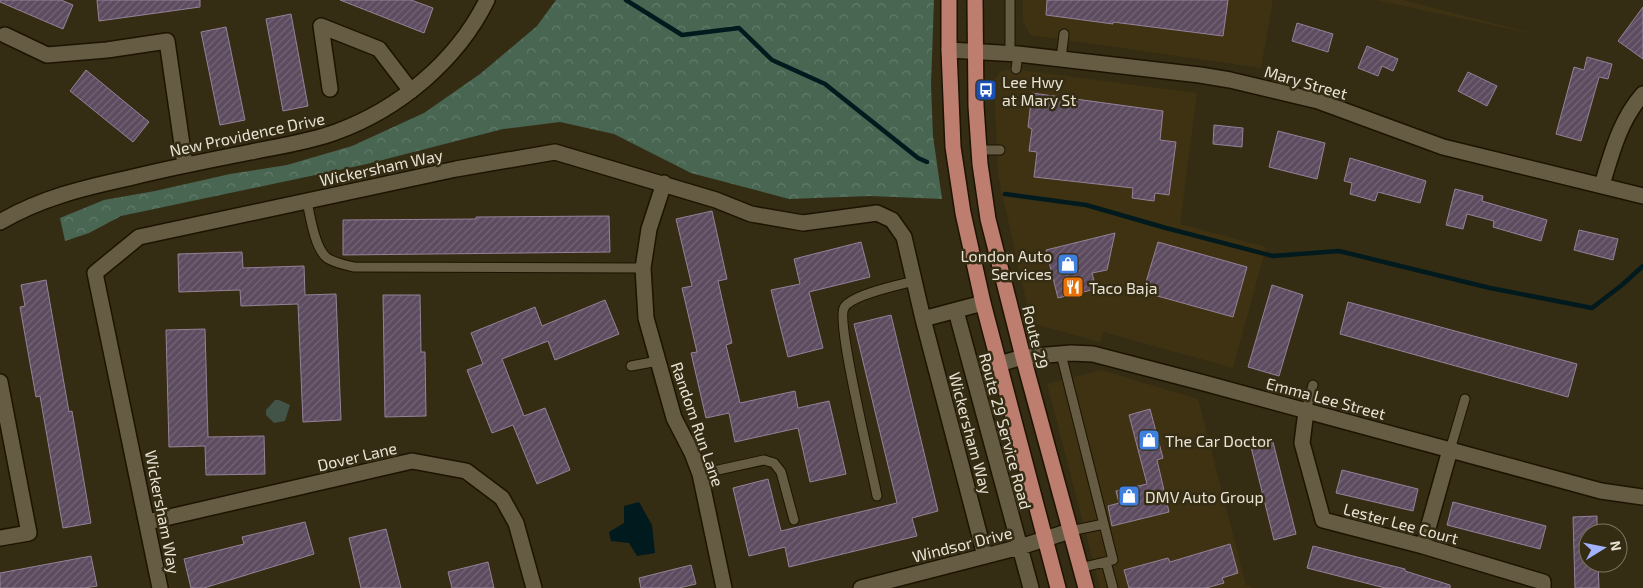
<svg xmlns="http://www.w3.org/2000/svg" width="1643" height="588" font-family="'Exo 2',sans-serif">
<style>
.built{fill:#3e3213}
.forest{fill:url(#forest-crowns)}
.green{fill:#415447}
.water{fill:#001a1d}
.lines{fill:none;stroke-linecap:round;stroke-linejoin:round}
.stream{stroke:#001a1d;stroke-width:4.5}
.building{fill:url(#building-hatch);stroke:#958298}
.lane-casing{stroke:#1c1400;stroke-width:11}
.street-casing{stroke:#1c1400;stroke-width:18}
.primary-casing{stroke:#1c1400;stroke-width:18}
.lane{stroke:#665c43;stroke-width:9}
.street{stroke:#665c43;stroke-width:15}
.primary{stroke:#bd7e70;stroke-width:15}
.labels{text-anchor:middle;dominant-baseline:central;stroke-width:5;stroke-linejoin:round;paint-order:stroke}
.poi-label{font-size:16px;fill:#e9e3d5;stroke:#352c14;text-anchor:start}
.street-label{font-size:16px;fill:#e9e3d5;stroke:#352c14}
</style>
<defs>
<pattern id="forest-crowns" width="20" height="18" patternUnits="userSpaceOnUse" patternTransform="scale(1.25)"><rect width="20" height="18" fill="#486652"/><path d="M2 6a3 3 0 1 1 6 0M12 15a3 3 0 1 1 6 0" fill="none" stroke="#627c6a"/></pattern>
<pattern id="building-hatch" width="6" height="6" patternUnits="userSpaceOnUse" patternTransform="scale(1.25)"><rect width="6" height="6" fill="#5d4b60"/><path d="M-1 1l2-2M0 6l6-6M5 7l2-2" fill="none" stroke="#746576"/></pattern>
</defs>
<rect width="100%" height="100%" fill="#352c14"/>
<path class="built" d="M1023 0H1273L1261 68 1030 35 1023 21Z
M1375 0H1403L1548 37 1464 19Z
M1012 69 1197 93 1180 224 1266 247 1233 368 1103 332 1100 342 1031 323 998 175 994 80 1001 71Z
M1101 370 1198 399 1246 585 1253 588H1100L1047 384Z"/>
<path class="forest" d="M556 0H934L931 85 933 136 942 199 870 196 789 199 691 173 614 134 560 122 503 129 367 164 121 216 89 233 65 241 60 218 104 200 155 191 230 174 287 165 352 146 424 113 480 74 537 26Z"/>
<path class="green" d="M275 400H279L290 405 285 421 274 423 266 415V410Z"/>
<path class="water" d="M639 502 652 525 655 553 637 556 629 543 611 541 609 532 624 523V506Z"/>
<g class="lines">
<path class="stream" d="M626 0 682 35 739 28 772 60 825 84 918 158 927 162
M1005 194 1086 205 1166 228 1273 256 1339 251 1490 288 1592 308 1622 285 1643 266"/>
</g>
<path class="building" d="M0 0H61L73 5 63 29 0 2Z
M97 0H200V7L99 21Z
M340 0H411L433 8 424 33Z
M1047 0H1228L1223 36 1113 22V24L1046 15Z
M1643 7V59L1618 41Z
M291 14 308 106 283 111 266 19Z
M1297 23 1333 34 1328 52 1292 41Z
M226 27 245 120 220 125 201 32Z
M1367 46 1398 59 1393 71 1382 66 1378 76 1358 68Z
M1587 57 1612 64 1608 79 1599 77 1581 141 1556 134 1574 67 1584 70Z
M86 70 149 122 133 142 70 91Z
M1468 72 1497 86 1487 106 1458 91Z
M1032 93 1163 111 1160 140 1176 142 1169 195 1155 193 1154 201 1132 198 1133 188 1034 177 1037 152 1029 151 1032 129 1028 127Z
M1214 125 1243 128 1242 147 1213 144Z
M1278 131 1325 143 1317 179 1269 167Z
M1350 158 1426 181 1420 203 1378 192 1375 201 1350 194 1352 183 1344 181Z
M1455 189 1483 196 1482 201 1547 220 1541 241 1493 227 1494 221 1467 214 1463 229 1446 225Z
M712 211 727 279 718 281 732 343 726 345 740 403 795 391 798 408 829 401 846 474 810 482 798 428 735 442 729 413 706 418 691 353 697 352 682 288 692 286 676 219Z
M609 216 610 252 343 255V220L476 219V217Z
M1579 230 1618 239 1613 260 1574 250Z
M1115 233 1107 270 1092 273 1096 289 1058 298 1046 250Z
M861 242 870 277 809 292 823 348 788 357 771 290 800 284 794 259Z
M1158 242 1247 267 1233 317 1143 292Z
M242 252 243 268 304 266 305 295 336 294 341 420 303 422 298 304 241 306 240 290 179 292 178 254Z
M46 280 69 412 72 411 91 523 63 528 40 396 36 397 20 307 25 306 21 285Z
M1272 285 1303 295 1279 376 1248 367Z
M383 295H420L421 352H425L426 416 385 417Z
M605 300 619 334 555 360 548 341 502 359 524 416 545 408 570 470 537 484 513 425 492 433 467 370 483 364 471 333 535 307 542 326Z
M1348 302 1577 364 1568 397 1340 334Z
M891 315 938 511 912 518 917 536 789 567 785 547 749 556 733 488 768 479 781 531 897 503 854 324Z
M205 329 208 437 264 436 265 474 206 475 205 446 169 447 166 330Z
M1150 409 1163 458 1157 460 1169 512 1112 526 1108 506 1119 503 1116 491 1147 484 1129 415Z
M1273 442 1296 534 1274 540 1251 447Z
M1342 470 1418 489 1413 511 1336 493Z
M1453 502 1546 526 1540 549 1447 525Z
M1597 516V533H1588V563H1598L1599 588H1575L1573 517Z
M305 522 314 554 204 588H191L184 559 244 544 242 537Z
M386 529 401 588H361L349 538Z
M1230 544 1238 573 1222 578 1224 583 1206 588H1129L1124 570 1168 558 1170 562Z
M1313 546 1405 569V571L1450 585V588H1385L1307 568Z
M91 556 97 586 84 588H0V573Z
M488 562 494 588H452L448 572Z
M691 565 696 584 679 588H641L639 578Z"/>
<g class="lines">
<g class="lane-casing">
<path id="lane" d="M1010 53V0
M1061 59 1064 34
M1016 69 1018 54
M979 150H1000
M307 201C310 216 315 249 327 258 335 263 345 265 354 267L643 268
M1061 354 1113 560 1080 568
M631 366 658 361
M1306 411 1313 385
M1450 450 1465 399
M700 474 764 460 774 463 781 472 794 520
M877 496C872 469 836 323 844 308 850 295 899 285 914 281
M1070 531 1104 524
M1106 562 1113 588"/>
</g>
<g class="street-casing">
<path id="street" d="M5 35 47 55 107 50 167 41 185 165
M949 50 1018 54 1200 75 1230 80 1318 101 1443 147 1643 196
M330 89 321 26 379 49 411 91
M664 183 649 229 643 268 646 318 674 418 692 453 700 474 724 588
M1602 185C1612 152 1620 120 1643 94
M0 222C41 198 83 188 129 178 169 168 210 160 251 152 280 146 309 142 336 132 399 109 457 61 487 0
M956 311 1031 588
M923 319 985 556
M999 364 1023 357 1071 353 1093 354 1204 383 1601 491 1643 497
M0 382 29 533 0 538
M1306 411 1302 443 1323 520 1423 546 1543 582V588
M148 522 412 461 466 471 502 498 516 523 534 588
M1423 546 1450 450
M160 588 95 273 139 237 456 169 555 152 716 200 751 214 803 223 877 213 892 220 904 237 923 319 983 303
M861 588 1020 547 1070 531"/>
</g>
<g class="primary-casing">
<path id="primary" d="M949 0V50L953 147 963 213 983 303 1058 588
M975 0 976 106 980 164 988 219 1023 357 1086 588"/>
</g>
<use href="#lane" class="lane"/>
<use href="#street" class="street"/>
<use href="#primary" class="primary"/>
</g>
<defs>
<g id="bus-square" transform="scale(1.125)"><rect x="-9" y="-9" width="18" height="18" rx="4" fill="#1a4fb4" stroke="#352c14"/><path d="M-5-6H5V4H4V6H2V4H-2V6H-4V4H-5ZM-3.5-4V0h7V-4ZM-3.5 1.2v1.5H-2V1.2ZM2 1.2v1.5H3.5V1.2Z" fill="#fff"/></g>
<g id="shop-square" transform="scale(1.125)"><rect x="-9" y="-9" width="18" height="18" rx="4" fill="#3f7fe0" stroke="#352c14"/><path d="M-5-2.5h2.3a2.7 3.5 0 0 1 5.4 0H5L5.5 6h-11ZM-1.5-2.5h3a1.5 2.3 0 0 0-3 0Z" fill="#fff"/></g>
<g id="restaurant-square" transform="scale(1.125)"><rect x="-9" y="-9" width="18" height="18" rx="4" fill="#e8710a" stroke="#352c14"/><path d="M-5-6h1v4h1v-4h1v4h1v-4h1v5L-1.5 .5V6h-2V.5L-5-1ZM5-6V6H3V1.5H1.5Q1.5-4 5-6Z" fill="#fff"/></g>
</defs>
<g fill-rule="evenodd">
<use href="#bus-square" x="986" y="90"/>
<use href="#shop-square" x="1068" y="264"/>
<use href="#restaurant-square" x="1073" y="287"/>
<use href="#shop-square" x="1149" y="440"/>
<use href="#shop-square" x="1129" y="496"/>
</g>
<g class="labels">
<g class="poi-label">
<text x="1002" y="81">Lee Hwy<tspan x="1002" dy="18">at Mary St</tspan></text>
<text x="1052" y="255" text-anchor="end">London Auto<tspan x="1052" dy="18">Services</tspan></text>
<text x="1089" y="287">Taco Baja</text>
<text x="1165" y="440">The Car Doctor</text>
<text x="1145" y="496">DMV Auto Group</text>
</g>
<g class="street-label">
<text transform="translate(1306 82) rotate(16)">Mary Street</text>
<text transform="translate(247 134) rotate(-12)">New Providence Drive</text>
<text transform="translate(381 167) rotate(-12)">Wickersham Way</text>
<text transform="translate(1036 337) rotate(76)">Route 29</text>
<text transform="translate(1326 398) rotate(15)">Emma Lee Street</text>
<text transform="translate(698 424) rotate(71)">Random Run Lane</text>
<text transform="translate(1006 431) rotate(75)">Route 29 Service Road</text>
<text transform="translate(971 433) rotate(75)">Wickersham Way</text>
<text transform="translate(357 456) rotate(-13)">Dover Lane</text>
<text transform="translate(163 512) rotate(79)">Wickersham Way</text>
<text transform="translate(1401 523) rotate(15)">Lester Lee Court</text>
<text transform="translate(962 544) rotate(-14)">Windsor Drive</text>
</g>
</g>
<g transform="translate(1603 548) rotate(80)"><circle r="24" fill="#352c14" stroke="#7d7561"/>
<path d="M0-4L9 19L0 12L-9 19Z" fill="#a2b2fd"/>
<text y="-8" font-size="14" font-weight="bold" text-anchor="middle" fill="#e9e3d5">N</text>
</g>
</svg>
